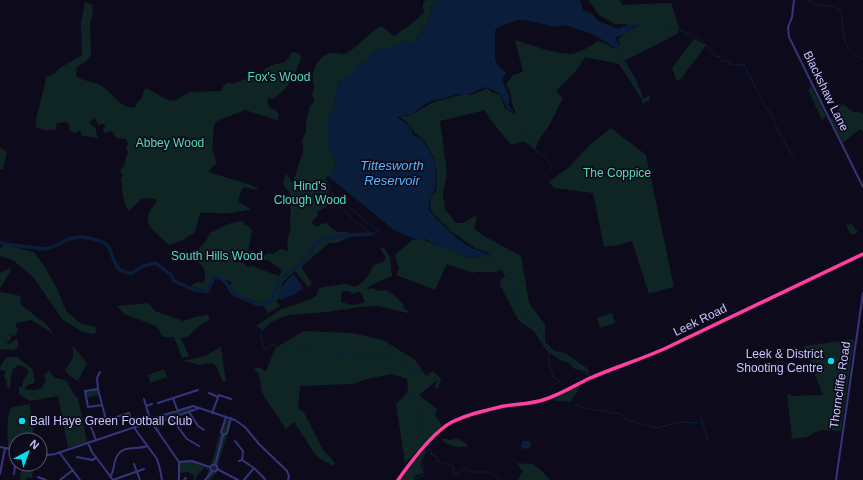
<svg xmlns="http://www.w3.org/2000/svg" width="863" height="480" font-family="Arial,sans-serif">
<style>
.green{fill:#0e2523;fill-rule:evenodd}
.water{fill:#0a1e3b}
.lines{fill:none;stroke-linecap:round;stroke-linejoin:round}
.stream{stroke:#0a1e3b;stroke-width:1}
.river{stroke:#0a1e3b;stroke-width:3.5}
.minor{stroke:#35357b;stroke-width:2}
.highway{stroke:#ff40a2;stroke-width:3.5}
.poi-dot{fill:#00e1f0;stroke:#0d0b1b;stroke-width:1.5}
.labels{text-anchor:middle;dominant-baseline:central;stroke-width:3.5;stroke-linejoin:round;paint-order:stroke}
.park-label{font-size:12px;fill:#52deb6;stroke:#0d0b1b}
.street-label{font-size:12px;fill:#c9c5ff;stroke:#0d0b1b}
.poi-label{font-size:12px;fill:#c9c5ff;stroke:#0d0b1b;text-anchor:end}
.water-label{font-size:13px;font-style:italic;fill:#53b6ff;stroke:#0d0b1b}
</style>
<rect width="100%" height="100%" fill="#0d0b1b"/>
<path class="green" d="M426 0H438L431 7 427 23 414 43 410 44 405 41 390 48 373 52 367 61 356 67 352 77 347 75 339 82 336 92 334 109 328 119 329 147 336 163C336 169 333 176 327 177L326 179C328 188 331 196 329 205L317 212 318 215 311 222 316 227 322 224 327 223C333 231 337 233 347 232L349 234 348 238 337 243H329L301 267 312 284 308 287 295 271 282 283 279 299 276 301 280 306 268 313 262 303H259L234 293 230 286 232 282 227 280H225L220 277 214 278 206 290 190 286 198 282 201 283 204 282C207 266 202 267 192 256L206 241 210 233 231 223 243 221 244 225 248 226 252 230 247 259 236 258 235 261 236 262 243 263 249 268V265L279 276 282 270 268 260 261 259 259 257 269 253 273 254 280 249 288 251 287 241 291 228 290 225C290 220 292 198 291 195 288 189 284 189 283 181L287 174 292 182H293L303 152V148L302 140 306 132V121L310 107 315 101C309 91 315 92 314 84 313 81 312 78 313 75 314 66 322 53 332 53 340 52 341 57 350 51 361 44 369 32 381 26L394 36C405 28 417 21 425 11L423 9V3Z
M588 0H620L622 5 671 3 679 27 677 34 624 61 635 78 644 99 649 95 650 100 642 103 641 98 619 64 585 57 576 71 556 91 563 98 550 124 539 140 535 150 524 141 511 145 490 119 485 110 440 121 447 173 443 194 445 209 456 223H463L477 215 474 228 482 235 521 256 529 303 545 325V342L555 351 565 353 588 369 589 375 584 371 575 369 569 363 560 360 546 350 534 331 519 321 500 285V281L505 276 502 269 496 272H475L473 273 447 264 435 290 396 275 399 268 395 255 412 240 422 239 440 247 454 249 459 255 467 258 486 256 490 253 475 248 452 232 431 211 430 201 431 197 436 192 437 174 434 157 423 139 415 133 408 123 400 117 410 115 434 102 461 95H471L488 88 491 92 500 95 505 108 514 114 516 113C511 103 512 94 506 84L513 75 523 72 515 40C532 45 551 53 570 54 576 54 593 46 597 41L605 43 615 49 620 45 618 40C624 34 631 28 640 25L615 24 599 15Z
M85 2 92 5 93 11 90 24 91 54C89 60 82 64 77 67L76 76C84 82 95 81 103 87 113 94 122 110 135 107L136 104 142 98V95L146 88C155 92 164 100 174 101L191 91 196 92 221 91 224 85 230 82 232 84C244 81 253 74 265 73L264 69 273 65 285 62 288 59 291 53 296 52 302 56C294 75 291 88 272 99L269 97 267 102 270 108 275 109 279 115 277 120 245 110 217 121 214 125 212 150 214 152 216 163 209 172C224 178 245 181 258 189L257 190 245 187 243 188 239 196V202L250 209V210C243 210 237 213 230 213 219 214 210 212 200 213L195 232 183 240 169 245C157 232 136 224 156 203V199L142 198 129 211C122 202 123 190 121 179L123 176 120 171 125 164 126 156 128 154V151L125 150 128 144 126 139 116 138 112 131 104 133 103 130 105 127 104 124 98 125 95 117 89 123 95 127 98 138 82 136 80 130 75 133 70 131 69 127 70 125 67 122 57 123 55 130H43L36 127C35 117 40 106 42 96 44 89 45 83 46 77L54 74 60 68 82 55 81 24Z
M694 39 706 45 681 79 677 81 672 68Z
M811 86 826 116 822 120 808 90Z
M842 104 854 112H860L863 114V132L860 129 843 143 831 119Z
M611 128 646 155 674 287 649 294 632 241 619 245 604 247 593 193 555 188 549 182 568 168 591 144Z
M0 148 7 152 3 169H0Z
M851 224 858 232 851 235 846 225Z
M5 245 34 252 43 264 56 287 67 312 81 324 97 327 95 334 82 332 63 320 33 277 13 260 0 256V248Z
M383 247 390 257 392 276 371 285 366 290 371 288 380 291 386 290 394 295 403 304V308L410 312 408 313 378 306 359 307 327 312 288 315 271 322 263 330 256 326 282 309 311 299 316 296 319 288C327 287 336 285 344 284 349 284 352 287 356 286 365 284 370 272 374 265L383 262 386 258 380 248ZM343 291H349L353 294 357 292 361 293 365 302 352 305 341 302V295Z
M10 268V272L0 288V273Z
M0 292 21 296 20 304 48 326 53 334 32 320 16 323V327L19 330H17L16 335 14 336 12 335 10 341 6 342 9 344 16 339 18 340V347L13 350 0 349Z
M148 303 155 311 183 321 195 317 208 315 210 320C208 321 206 321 204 323 195 327 191 338 181 338L189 356 182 358 174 337H163L156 326 124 314 117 306Z
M612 313 615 323 600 328 597 318Z
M304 331 352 333 383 340 415 360 426 376 433 371 441 379 438 389 434 387 437 382 436 381 419 395 437 409 435 415 442 426 405 463 396 404 408 392 407 379 392 374 367 379 353 384 300 386 298 409 303 411 323 450 335 463 334 466 317 457 294 422 286 429 262 393 259 374 254 369 258 367 266 371 275 348Z
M854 339 841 431 822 430 813 433 807 437 792 439 787 394 793 396 823 395 804 346Z
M72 345 87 363 78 381 70 376 65 370C72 360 75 358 72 345Z
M221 347 226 382H223L217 368 213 363 199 365 194 363 183 361 205 356Z
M7 357H17L32 369 35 380 33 384H30L24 388 27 390H36L42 388 46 379 44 375 47 372 49 371 55 378 66 380 75 396 78 398 87 442 68 448 58 396 30 401 19 394V387H22L23 380 25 379 26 376 29 372 26 368 19 365C8 371 12 379 10 389L8 388 6 382 7 380 4 377 6 371 0 370 1 365Z
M164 369 167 377 150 383 148 375Z
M579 386H581L570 402C564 400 557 402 552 400Z
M97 388 99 395 86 398 85 391Z
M30 404 34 440H16V443H12V448H8C8 436 5 417 12 407Z
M191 407 193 408V411L157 422 160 430 157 432 152 423 146 424V422L147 420Z
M227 418 230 421 226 434 227 435 216 471 217 472 210 480 206 479 208 471 205 467 195 478 196 480H194V476L188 472 179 473V462C190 460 202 463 210 469L220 433 223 435 222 432 226 419Z
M443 438 450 440 457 438 467 444V447C457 447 450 447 442 440Z
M426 448 425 453 420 463 422 467V471L423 474 416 475 412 480H401L407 470Z
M517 463 528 464 531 463 542 471 550 480H518L523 471 519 467Z
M22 464H34L32 478 26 477V480H20Z"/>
<path class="water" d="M438 0H580L583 10 593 15 597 20 610 26 619 29 629 24H640L633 27 623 35 616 37V40L620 45 616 48 594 35 566 25 557 27 525 20H517L502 26 496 29 495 31V60L498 66 506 72 502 80 509 96V106L515 114 507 108 500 94 486 87 478 90 468 95 457 94 446 98 430 101 411 114 397 117 410 126 413 135 422 139 433 157 435 164 436 174 435 189 429 200V209L430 212C443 225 457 241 474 249 479 251 485 252 489 254L486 256 467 258 459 255 454 249 440 247 425 239H414L394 230 329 177 334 171 336 163 327 144 328 119 334 109 336 92 339 82 346 75 352 77 353 72 356 67 367 61 373 52 387 48H390L405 41 410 44 414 43 427 23 431 7Z
M294 274 303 288 295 294 281 300C276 291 286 280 294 274Z
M525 441H529L532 444 529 448 524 449 521 446 522 442Z"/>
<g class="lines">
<path class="stream" d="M808 0C816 10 833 0 841 12 842 15 842 20 842 24 844 44 846 49 863 59
M640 24C661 22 679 28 697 38H699C706 44 711 51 716 57L719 56 721 61H728L730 64 744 65 759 94
M617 46C621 51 622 55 625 61 633 76 641 88 644 105
M760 97C763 99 764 106 767 109L769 110C770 117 776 122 777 129L796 161
M515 114C519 121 524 128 528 136 530 139 529 144 532 147 540 155 547 156 552 167L551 170
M327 180 333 197 354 221 370 233
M331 192 379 232
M372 234 378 232
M489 255 493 256 497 265 502 269 503 273 510 278 513 284 512 290 516 291 518 302 521 303 519 305 520 308 523 310 525 317 535 322 544 336 542 339 544 345 549 348
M270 302C271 306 269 308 269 312 268 316 271 320 269 324 257 330 261 337 264 348L267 350 271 345H274L278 349 288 343 303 347 313 346 333 358C346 352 343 347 357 359 363 358 369 357 375 357 388 357 411 362 415 376 417 384 415 393 414 401L421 407 422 425 420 438 421 441 424 443
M562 385 557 379 554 378 550 368 551 367 549 366V348L556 356 571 361 588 376H590
M568 396 572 401
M575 404C587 410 591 409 604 411 610 412 614 414 620 413L624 418 637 423 657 428 680 422 696 423 702 420 701 415
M702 420 704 429 709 442
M427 448 431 451 432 455 437 457V461L453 466 454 473 459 474 465 467 470 472H489L501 480
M413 480 424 475V472L422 471 424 465 421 463C422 458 427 455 427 449"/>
<path class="river" d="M0 242 4 244 45 249C59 247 66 236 83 237 90 238 102 241 107 245 115 252 111 274 132 273L143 266 156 263 171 275 174 281 192 289 207 292 214 278 219 277 226 283 233 294 259 305 270 302C276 295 275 287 280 280 284 273 293 271 300 265 307 260 309 249 316 243 328 234 356 235 371 234"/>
<path class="minor" d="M794 0 792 17 788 27 789 37 863 187
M98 389 97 378 100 372
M209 393 218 397
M173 398 178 412
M144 399 150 419
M158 403 198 390
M102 405 88 407 85 391 98 389 106 420
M146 406 152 404
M189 412 198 426 204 430
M212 413 219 395 231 399
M226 417 221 432 223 435 227 433 231 418
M171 418 187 439 199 446
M152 423 179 462V480
M141 425 147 420 193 406 235 420 245 427 259 444 287 471 289 476 288 480
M96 440 91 427 92 425 129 413 135 429 157 459 160 469 162 480
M235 441 243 451 242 460
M88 443 92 452 113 480
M0 447 16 450
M59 452 80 480
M40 454 47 455 55 454 141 425 156 423 197 409
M77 457 92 460 96 458
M239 461 242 460 254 468 265 479
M179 462 192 461 210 467
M134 464 140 480
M210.5 468a3.5 3.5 0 1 1 7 0a3.5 3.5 0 1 1-7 0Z
M215 465 223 435
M217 469 238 480
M0 474 5 448
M14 474 16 457
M38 477 46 480
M110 477C114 472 113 467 115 461 121 443 134 451 147 446
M60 480 73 470
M113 480 144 469
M184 480 186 478
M205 480 212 472
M244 480 254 468
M836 480 863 293"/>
<path class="highway" d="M398 480C410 463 433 432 452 422 467 414 487 410 504 406 518 404 533 404 546 399 561 394 574 386 588 379 613 368 639 360 664 349L863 254"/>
</g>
<g class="poi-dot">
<circle cx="831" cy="361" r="4"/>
<circle cx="22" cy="421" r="4"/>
</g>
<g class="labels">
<g class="park-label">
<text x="279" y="77">Fox's Wood</text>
<text x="170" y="143">Abbey Wood</text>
<text x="617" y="173">The Coppice</text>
<text x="310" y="186">Hind's<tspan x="310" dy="14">Clough Wood</tspan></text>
<text x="217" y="256">South Hills Wood</text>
</g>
<g class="street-label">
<text transform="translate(826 91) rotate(64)">Blackshaw Lane</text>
<text transform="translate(700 320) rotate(-26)">Leek Road</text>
<text transform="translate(840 385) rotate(-82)">Thorncliffe Road</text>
</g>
<g class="poi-label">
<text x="823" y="354">Leek &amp; District<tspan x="823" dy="14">Shooting Centre</tspan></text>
<text x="30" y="421" text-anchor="start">Ball Haye Green Football Club</text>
</g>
<g class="water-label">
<text x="392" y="165">Tittesworth<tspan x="392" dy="15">Reservoir</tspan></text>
</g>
</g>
<g transform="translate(28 452) rotate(41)"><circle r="19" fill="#0d0b1b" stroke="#585576"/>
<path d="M0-3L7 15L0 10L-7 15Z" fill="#00e1f0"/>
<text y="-6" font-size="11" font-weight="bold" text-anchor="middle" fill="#c9c5ff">N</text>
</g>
</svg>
